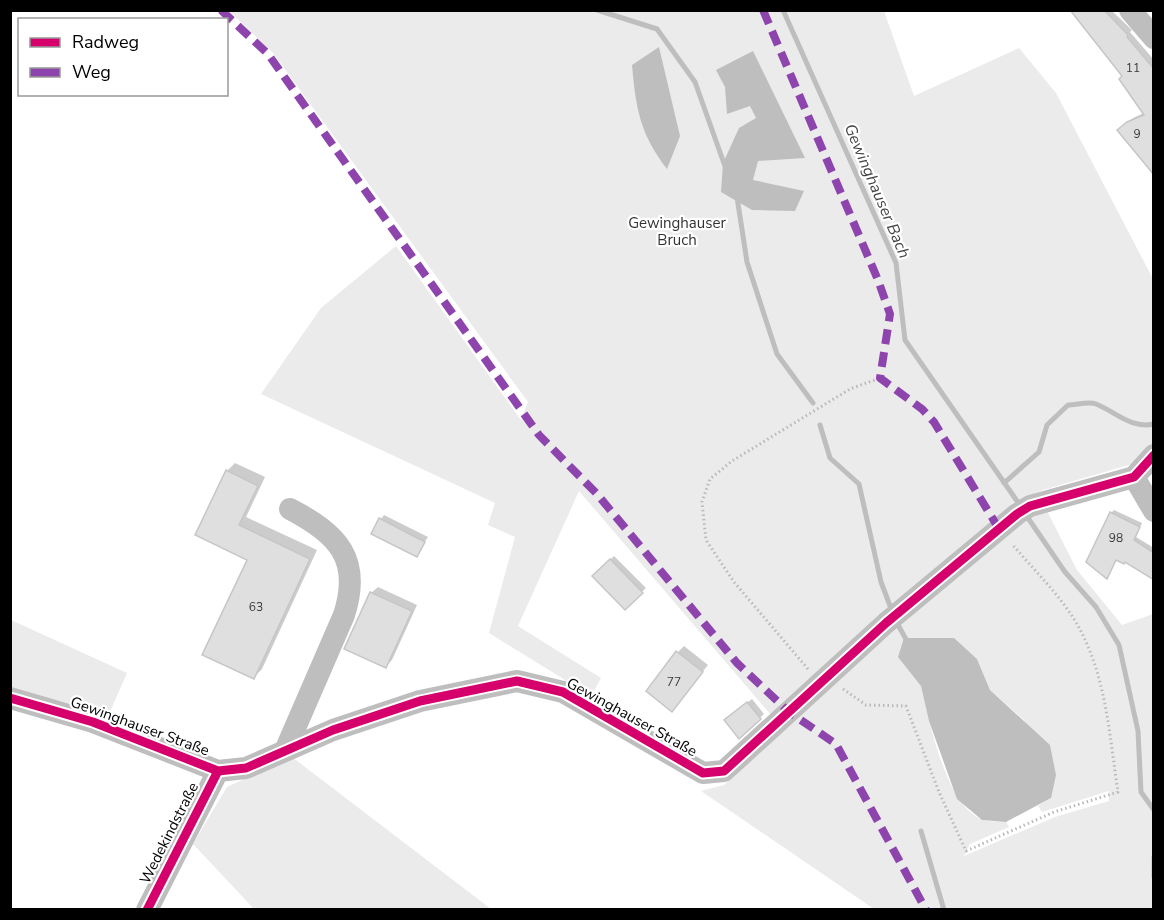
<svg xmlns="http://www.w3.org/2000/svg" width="1164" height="920" font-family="'Nunito Sans',sans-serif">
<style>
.green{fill:#ebebeb;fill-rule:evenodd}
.water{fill:#bebebe}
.shadow{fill:#0003}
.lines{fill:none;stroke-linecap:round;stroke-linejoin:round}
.stream{stroke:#bebebe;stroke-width:5}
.building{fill:#dfdfdf;stroke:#c6c6c6;stroke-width:1.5}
.path{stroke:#b9b9b9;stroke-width:3;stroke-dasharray:1.5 3;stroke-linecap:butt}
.minor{stroke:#bebebe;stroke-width:22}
.quiet{stroke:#8e44ad;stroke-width:8;stroke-dasharray:15 8;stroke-linecap:butt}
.cycleway-casing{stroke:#fff;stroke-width:13}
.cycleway{stroke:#d6006c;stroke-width:9}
.labels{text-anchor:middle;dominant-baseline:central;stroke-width:4.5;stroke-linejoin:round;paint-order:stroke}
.number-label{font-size:12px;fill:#383838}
.park-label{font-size:15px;fill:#323232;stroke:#fff}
.street-label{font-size:15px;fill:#000;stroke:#fff}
.water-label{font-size:16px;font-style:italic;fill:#434343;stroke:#fff}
</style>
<rect width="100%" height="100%" fill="#fff"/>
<path class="green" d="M229 11H884L914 96 1019 48 1056 93 1153 279V443L1132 464 1043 490 1013 503 883 611 771 715 579 491 518 626 601 678 591 696 489 633 515 537 488 525 495 503 261 394 321 308 396 246 521 420 528 402 273 53Z
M1046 509 1077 570 1122 625 1153 614V909H874L701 791 724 785 880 643 1024 519ZM977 659 990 690 1024 720 1051 798 1038 806 1042 812 1109 791V801L1055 817 964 856 970 844 1009 827 1006 822C999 821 990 822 983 820 946 807 929 720 921 685Z
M11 620 127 673 109 714 11 688Z
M292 757 491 909H254L193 844 227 787Z"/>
<path class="water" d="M659 47 680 136 667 169C640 133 636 110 632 65Z
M753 51 805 158 758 161 753 180 804 191 795 211 752 210 721 192 723 163 739 128 756 118 750 106 727 114 725 87 716 70Z
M904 638H954L977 659 990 690 1050 745 1056 775 1051 798 1006 822 982 820 957 799 929 721 921 686 898 657Z"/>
<path class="shadow" d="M1069 10H1111L1132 30 1130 32 1154 60V176L1119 130 1133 118 1144 113 1124 76 1078 17Z
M235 463 265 477 246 517 317 550 262 669 254 677 249 559 197 535 227 471Z
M1114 510 1142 523 1136 537 1154 548V579L1126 561 1117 559 1107 577 1111 513Z
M384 515 428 537 416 555 381 519Z
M614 556 646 588 625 608 594 576Z
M378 587 417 605 392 660 385 667 371 593Z
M684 646 708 665 678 703V652Z
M752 699 764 714 739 737 730 716Z"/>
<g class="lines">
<path class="stream" d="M597 10 657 29 695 82 726 169
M783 10 896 263 905 340 1017 501
M737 197 747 262 777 354 813 403
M820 425 830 458 859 484 881 582 892 611
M1004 483 1039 452 1047 425 1068 405C1076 405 1089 401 1096 404 1116 412 1131 429 1154 424
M1028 518 1065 572 1096 607 1119 645 1138 731 1141 792 1154 810
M897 623 908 643
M921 831 944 910
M1154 857V877"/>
</g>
<path class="building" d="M1070 10H1104L1128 35 1127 37 1154 69V175L1117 130 1127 122 1144 115 1119 79 1122 76Z
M226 470 258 486 239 525 310 559 254 679 202 655 247 560 195 535Z
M1110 512 1140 527 1134 540 1154 553V580L1125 562 1124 564 1116 560 1107 579 1086 562Z
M379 518 425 542 417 557 371 534Z
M610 559 643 593 625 610 592 576Z
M370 592 412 611 386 668 344 649Z
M676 651 703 672 672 712 646 691Z
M747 702 761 719 739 739 724 720Z"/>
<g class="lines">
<path class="path" d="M808 669 734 582 706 540 702 502 710 479 732 461 850 389 880 378
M843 689 866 705 906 706 939 792 966 851 1054 812 1118 792C1109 733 1106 671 1074 619 1057 592 1032 568 1012 544"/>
<path class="minor" d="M1130 10 1154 38
M1134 477 1154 511
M10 698 93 722 218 771 246 768 333 730 420 701 517 681 563 692 703 773 724 771 886 623 1017 514 1030 506 1134 477 1154 455
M285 751 344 615C362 559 338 534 290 509
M147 910 218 771"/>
<path class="quiet" d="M221 10 268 54 539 435 597 494 737 663 789 712 836 744 926 910
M763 10 878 280 890 314 880 378 922 409 934 422 999 529"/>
<g class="cycleway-casing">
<path id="cycleway" d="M10 698 93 722 218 771 246 768 333 730 420 701 517 681 563 692 703 773 724 771 886 623 1017 514 1030 506 1134 477 1154 455
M147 910 218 771"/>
</g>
<use href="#cycleway" class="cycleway"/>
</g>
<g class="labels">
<g class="number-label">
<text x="1133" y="68">11</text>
<text x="1137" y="134">9</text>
<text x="1116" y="538">98</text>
<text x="256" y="607">63</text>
<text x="674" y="682">77</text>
</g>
<g class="park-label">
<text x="677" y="223">Gewinghauser<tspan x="677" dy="17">Bruch</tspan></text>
</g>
<g class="street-label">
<text transform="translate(632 717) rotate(29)">Gewinghauser Straße</text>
<text transform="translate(140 726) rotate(20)">Gewinghauser Straße</text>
<text transform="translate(169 833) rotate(-63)">Wedekindstraße</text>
</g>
<g class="water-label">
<text transform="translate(877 191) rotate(67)">Gewinghauser Bach</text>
</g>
</g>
<rect width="1164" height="920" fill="none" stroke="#000000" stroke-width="24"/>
<rect x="18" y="18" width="210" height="78" fill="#ffffff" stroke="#999999" stroke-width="1.5"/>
<rect x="30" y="38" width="30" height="9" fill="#d6006c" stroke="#999999" stroke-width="1.5"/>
<text x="72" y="48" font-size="18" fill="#000000">Radweg</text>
<rect x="30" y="68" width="30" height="9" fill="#8e44ad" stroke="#999999" stroke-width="1.5"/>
<text x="72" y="78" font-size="18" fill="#000000">Weg</text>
</svg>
